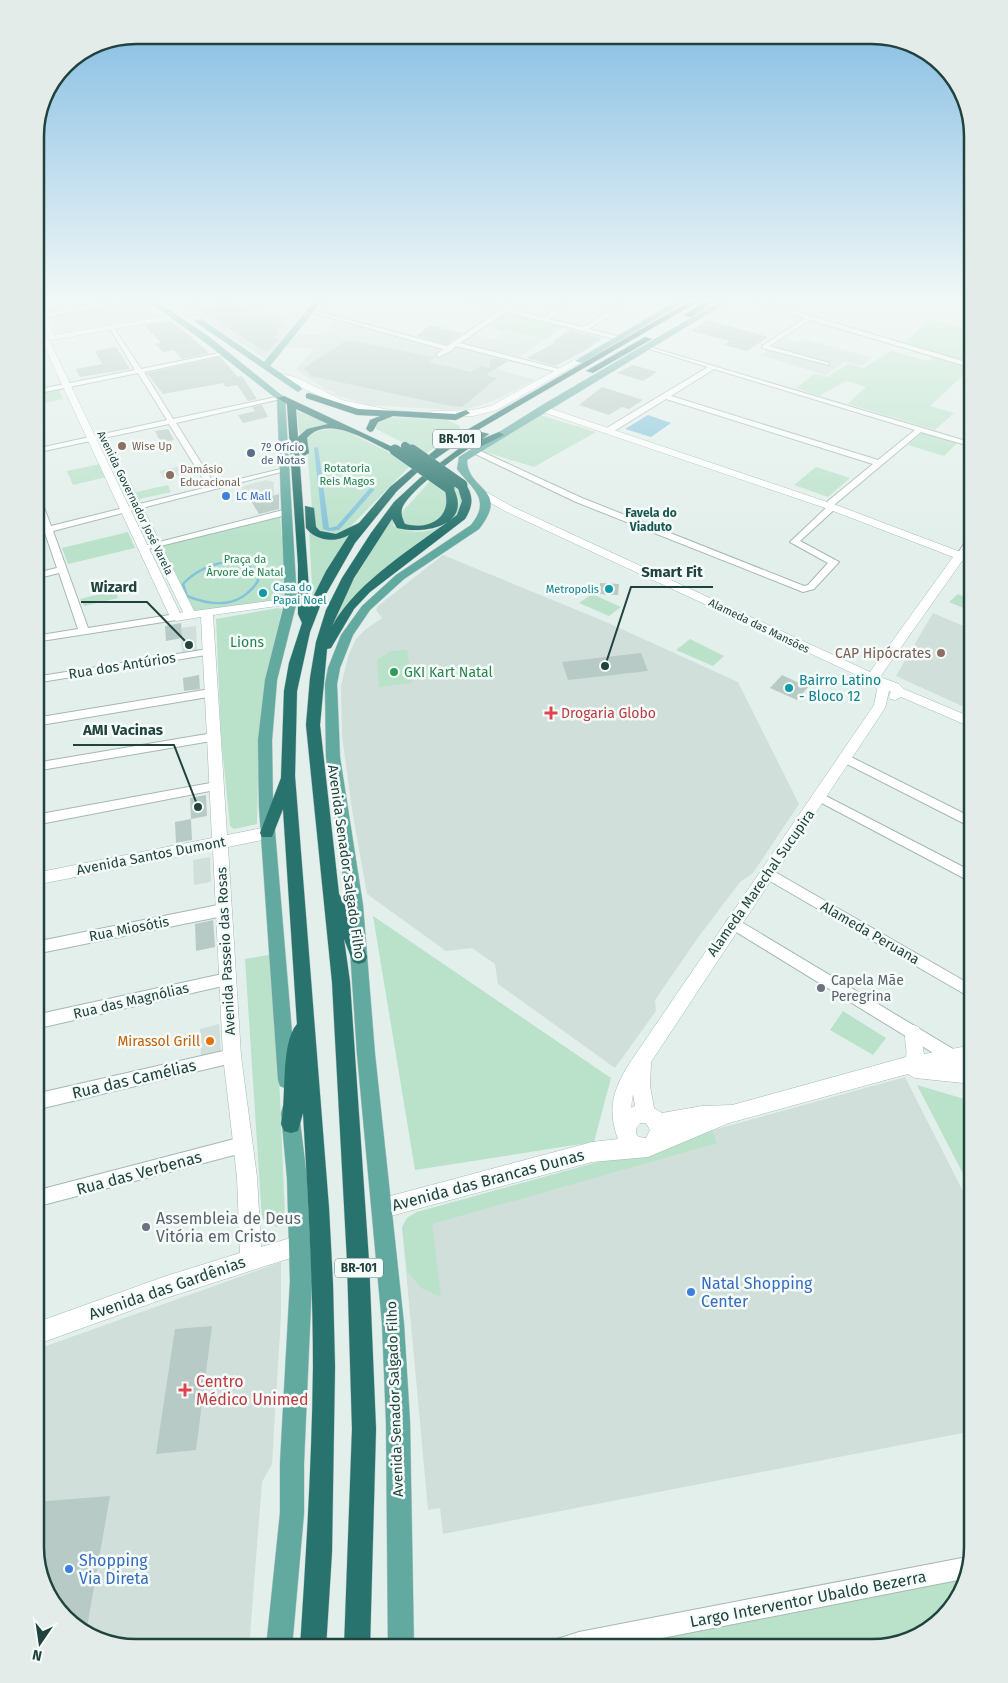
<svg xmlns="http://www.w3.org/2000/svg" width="1008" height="1683" font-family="'Fira Sans',sans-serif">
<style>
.built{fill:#d1dfda}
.green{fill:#bae2ca}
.water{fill:#85c3da}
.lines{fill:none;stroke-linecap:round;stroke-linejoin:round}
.stream{stroke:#85c3da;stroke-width:2.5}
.building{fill:#b8cac5}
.street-casing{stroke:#a5b8b4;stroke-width:2}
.secondary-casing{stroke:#a0bcb6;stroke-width:1}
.primary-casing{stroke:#c1cac9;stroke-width:1}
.highway-casing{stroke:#c1cac9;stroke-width:1}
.street{fill:#fff;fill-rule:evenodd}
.secondary{fill:#fff;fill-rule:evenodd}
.primary{fill:#62aaa0;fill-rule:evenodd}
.highway{fill:#28736d;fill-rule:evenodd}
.highway-bridge-far1-casing{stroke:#c1cac9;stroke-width:9;stroke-linecap:butt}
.highway-bridge-casing{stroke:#c1cac9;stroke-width:11;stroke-linecap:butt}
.highway-bridge-far1{stroke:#28736d;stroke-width:8}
.highway-bridge{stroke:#28736d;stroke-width:11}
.education-dot{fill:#8d6e63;stroke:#f5fbf8;stroke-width:2}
.service-dot{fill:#5c6f8a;stroke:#f5fbf8;stroke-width:2}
.shop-dot{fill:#3f7fe0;stroke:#f5fbf8;stroke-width:2}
.culture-dot{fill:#0f9aa8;stroke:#f5fbf8;stroke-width:2}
.leisure-dot{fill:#2e9e5b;stroke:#f5fbf8;stroke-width:2}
.health-dot{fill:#e0444e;stroke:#f5fbf8;stroke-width:2}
.worship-dot{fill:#6b7280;stroke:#f5fbf8;stroke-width:2}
.food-dot{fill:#e8710a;stroke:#f5fbf8;stroke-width:2}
.labels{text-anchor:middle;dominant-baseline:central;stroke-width:5;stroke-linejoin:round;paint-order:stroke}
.far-education-label{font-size:11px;fill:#785e54;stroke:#f5fbf8;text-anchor:start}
.far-service-label{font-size:11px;fill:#4e5e75;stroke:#f5fbf8;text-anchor:start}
.far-park-label{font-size:11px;fill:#257f53;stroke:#f5fbf8}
.far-shop-label{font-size:11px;fill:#366cbe;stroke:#f5fbf8;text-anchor:start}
.far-street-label{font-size:11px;fill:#20433e;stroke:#f5fbf8}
.far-culture-label{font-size:11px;fill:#0d838f;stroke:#f5fbf8;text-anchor:start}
.shield{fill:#f5fbf8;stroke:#607a76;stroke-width:1}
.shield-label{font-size:12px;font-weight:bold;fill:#20433e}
.far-neighbourhood-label{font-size:12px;font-weight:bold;fill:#195851;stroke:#f5fbf8}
.park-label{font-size:14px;fill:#257f53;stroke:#f5fbf8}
.education-label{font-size:14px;fill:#785e54;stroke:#f5fbf8;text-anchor:end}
.street-label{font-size:14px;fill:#20433e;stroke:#f5fbf8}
.leisure-label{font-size:14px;fill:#27864d;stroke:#f5fbf8;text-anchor:start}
.culture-label{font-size:14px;fill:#0d838f;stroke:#f5fbf8;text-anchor:start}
.health-label{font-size:14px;fill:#be3a42;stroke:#f5fbf8;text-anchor:start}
.worship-label{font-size:14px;fill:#5b616d;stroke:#f5fbf8;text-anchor:start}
.food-label{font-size:14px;fill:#c56008;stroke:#f5fbf8;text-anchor:end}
.near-street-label{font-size:16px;fill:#20433e;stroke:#f5fbf8}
.near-worship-label{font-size:16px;fill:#5b616d;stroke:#f5fbf8;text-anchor:start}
.near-shop-label{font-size:16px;fill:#366cbe;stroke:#f5fbf8;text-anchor:start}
.near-health-label{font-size:16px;fill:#be3a42;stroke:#f5fbf8;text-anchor:start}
.rim{fill:none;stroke:#20433e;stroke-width:2.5}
.leader{fill:none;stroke:#20433e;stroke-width:2}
.callout-dot{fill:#20433e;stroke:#f5fbf8;stroke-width:2}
.callout-label{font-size:15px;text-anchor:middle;font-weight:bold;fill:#20433e;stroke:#f5fbf8;stroke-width:5;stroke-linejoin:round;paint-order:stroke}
</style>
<rect width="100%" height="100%" fill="#e3efeb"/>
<path class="built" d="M135 301H141L157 315 58 332 50 316Z
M214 301H224L300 322 265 359 196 315Z
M337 320 420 343 443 327 494 339 506 332 543 341 520 357 515 356 496 369 535 380 491 402 471 408 452 410 367 405 334 394 335 392 327 390 296 370 313 349 286 347 298 334 325 335Z
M785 338 800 342 805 339 872 358 861 366 845 362 825 375 760 355Z
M190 464 194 471 164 478 159 471Z
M266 480 274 482V495L251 501 241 487Z
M443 555 606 622 738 682 799 804 753 873 740 882 697 939 655 1000 656 1011 615 1068 498 984 495 964 472 948 446 951 367 894 352 810 342 736 341 685 349 654 356 639 366 629 382 618 376 610 378 606Z
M933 613 973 630V711L896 676Z
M196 626 197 652 182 654 181 628Z
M210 857 211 882 194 885 193 860Z
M219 1024 221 1053 201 1057 200 1029Z
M905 1077 973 1211V1431L443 1534 440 1508 428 1510 402 1227 407 1218 417 1212Z
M281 1262V1315L272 1464 262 1482 249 1648H129L80 1631 45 1592 35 1547V1350Z"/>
<path class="green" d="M505 311 565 326 544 340 485 326Z
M930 319 973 331V363L903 344Z
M891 351 928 361 934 357 971 368 930 406 954 413 935 430 848 404 866 387 846 381 819 396 796 388 814 374 827 377 848 364 864 368Z
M59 389 63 399 37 405 35 394Z
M294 410 334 425 312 428 300 437 297 415Z
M540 415 596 432 534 467 479 450Z
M390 417 447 420 460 426 459 432 425 454 376 429 377 421Z
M342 429 396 456 410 466 345 532 335 535 314 531 306 437 321 430Z
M923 432 957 443 944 456 908 445Z
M100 464 106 477 73 485 67 471Z
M816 467 850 478 828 497 794 485Z
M448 479C462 492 467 501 456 518L398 563 335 622 329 621 390 520H395L393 525C412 539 455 531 459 504 460 496 452 486 448 479Z
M431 480C470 506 435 534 403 524L401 518 403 511Z
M168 485 171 492 139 499 136 492Z
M280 517 287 598 191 612 161 546Z
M128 532 135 548 68 564 62 548Z
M309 532C322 542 336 541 351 535L313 604Z
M116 590 118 598 84 606 80 599Z
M592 594 621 607 609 616 579 603Z
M958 594 973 601V612L949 602Z
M278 608 282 609 265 689 259 735 257 824 234 829 230 826 221 737 216 619Z
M690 639 724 656 713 666 676 650Z
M407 650 412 683 379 687 377 660 390 651Z
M373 916 611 1078 594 1142 415 1170Z
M274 954 285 1217 277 1227 262 1219 245 959Z
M843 1011 886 1038 873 1055 830 1030Z
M917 1085 968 1100 973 1104V1193Z
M712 1131 717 1143 432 1224 441 1297 421 1288 407 1271 402 1227 407 1218 417 1212Z
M964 1577 956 1603 917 1638 872 1648H596Z"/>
<path class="water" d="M648 415 671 423 651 437 625 429Z
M318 447 329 528 337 526 370 488 375 489 339 530 329 531 323 529 314 448Z"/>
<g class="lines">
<path class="stream" d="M226 562 247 565 257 572 258 581C240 608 214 607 187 596L183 584C195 571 209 565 226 562Z"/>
</g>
<path class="building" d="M226 306 238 308 246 313 250 312 277 320 287 326 276 329 279 334 273 337 278 340 269 351 265 352 202 311Z
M708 320 768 337 747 351 724 345 730 341 691 331Z
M170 321 183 330 209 353 182 359 174 350 163 352 155 344 161 343 144 325Z
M431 325 443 327 440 329 462 333 447 344 416 336Z
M570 330 603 338 586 350 555 366 527 358 556 342 553 341Z
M347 340 434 357 428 362 471 372 481 366 489 368 491 360 495 358 508 361 486 375 497 378 462 407 451 406 311 376 304 368Z
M116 347 130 369 80 377 76 369 102 364 95 351Z
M220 357 238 377 242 376 257 399 248 401 237 385 226 387 223 383 163 394 147 373Z
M633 365 657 372 643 381 617 373Z
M602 387 643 400 629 409 622 407 609 415 579 405Z
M262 405 268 417 243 423 238 415 255 411 252 407Z
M168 429 174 440 161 443 155 431Z
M279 494V509L259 514 251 501Z
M600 583 619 584 618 595 600 594Z
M181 623 182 638 166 641 165 626Z
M641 653 648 671 568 680 562 662Z
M199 675 200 689 184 691 183 678Z
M782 675 808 687 797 700 770 688Z
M206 795 207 816 191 819 190 798Z
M191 819 192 840 176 843 175 822Z
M213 920 215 947 196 951 195 924Z
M212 1326 196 1450 156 1454 175 1329Z
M110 1496 86 1633 80 1631 45 1592 35 1547V1502Z"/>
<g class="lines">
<g class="street-casing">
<path id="street" d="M118 301H133L35 319V315Z
M203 301H210L191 316H187V314Z
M467 301H478L504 308 513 301H520L509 309 543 317 569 301H577L549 319 583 327 625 301H633L589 329 621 337 619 340 506 312 460 343 563 370 564 371 561 373 456 346 452 350 439 357 436 355 443 349 307 311 312 310 447 346 500 310Z
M750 301H760L973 364V368L810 320 769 346 829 363V365L762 348V346L805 318Z
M112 325 141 369 224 352 227 354 144 372 173 419 281 396 285 398 176 423 215 485 285 468 289 470 53 531 88 628 176 614 181 617 176 620 35 642V636L78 629 59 573 35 579V573L57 568 45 533 35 536V530L43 528 35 506V492L39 494 51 526 208 487 169 424 35 453V449L167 420 138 373 35 394V390L135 370 109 327Z
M646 346 973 443V447L921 432 834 505 836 507 835 509 800 541 839 562 814 589 803 592 576 502 469 451 476 449 582 498 804 586 808 585 828 563 790 542 829 505 827 503 828 501 873 464 666 399 611 433H605V429L708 367 646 348ZM714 369 915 430 878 460 671 396Z
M287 509 291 512 290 514 144 550 140 547Z
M973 533V543L966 553 959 555 958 553 970 534Z
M208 649 213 652 212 654 35 683V677Z
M210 689 215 693 214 696 35 726V718Z
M213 733 217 734 219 737 217 740 35 771V763Z
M845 754 973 818V828L841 761 839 758 841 755Z
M216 782 220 783 222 786 220 789 35 825V815Z
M820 793 973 872V883L816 800 814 797 816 794Z
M768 868 973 986V999L763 877 762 873 763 869Z
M223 904 228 906 230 910 228 914 223 916 35 954V942Z
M733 917 958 1052 973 1067V1084L967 1082 948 1062 728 927 726 923 728 919Z
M227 973 232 975 234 979 232 983 227 985 35 1029V1015Z
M232 1049 237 1051 240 1056 237 1061 232 1063 35 1110V1094Z
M242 1137 248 1139 250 1145 248 1151 242 1153 35 1207V1191Z
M967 1557 970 1558 963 1579 611 1648H551L554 1640 579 1632Z"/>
</g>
<g class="secondary-casing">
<path id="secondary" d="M35 301H39L54 335 178 314 179 316 175 318 52 340 48 338 180 613 183 612 119 480 121 478 129 480 194 611 291 598 297 601 291 604 213 615 227 835 267 827 272 829 274 833 272 837 267 839 228 847 241 1056 257 1177 261 1247 300 1235 307 1238 310 1245 307 1252 300 1255 166 1298 35 1345V1323L166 1276 240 1253 237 1177 223 1056 213 850 35 885V873L212 838 201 617 176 621 170 617 41 339 47 337 35 310Z
M576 359 583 361 497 410 473 416 433 417 429 414 433 411 473 410 491 406Z
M282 374 298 378 342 400 399 412 395 415 387 414 343 406 279 378 278 376Z
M543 406 836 505 958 551H966V555L973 557V564L962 561 880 677 899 684 904 689 973 718V728L901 697 895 700 890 699 889 696 891 692 889 691 885 708 651 1062 650 1086 654 1108 662 1113 702 1106 732 1105 906 1057C908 1047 902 1037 907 1027L913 1025 919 1027 924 1054 973 1045V1061L957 1065 973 1066V1084L915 1078 908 1074 900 1076 729 1123 648 1157 592 1162 383 1218 376 1215 373 1208 376 1201 383 1198 592 1142 618 1139C607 1110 613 1090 629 1064L874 705 878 685 505 511 480 497V493H488L513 507 870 672 953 557 828 509 540 411 539 409ZM633 1094 635 1106 631 1108ZM640 1123H646L650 1130 646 1138 639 1137 636 1134V1128Z"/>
</g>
<g class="primary-casing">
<path id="primary" d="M148 301H156L208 336 285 398 297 601 277 680 272 740 273 807 296 1080 294 1086 287 1089 280 1086 278 1080 259 807 258 740 265 680 285 601 277 399 202 340Z
M315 301H322L270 366 301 387 302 389 298 392 194 321 201 319 264 362Z
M677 301H686L582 363 575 361Z
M720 301H729L467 460C467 491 511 488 479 529L404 579 370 610 353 635 340 668 337 684 340 757 363 905 375 1054 404 1324 410 1422 414 1648H388L386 1422 382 1324 357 1054 347 905 326 757 325 684 328 668 341 635 362 606 396 575 471 525C492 499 472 489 457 469L459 457 544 404Z
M290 1104 297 1106 299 1113 307 1178 312 1281 304 1463V1513L292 1648H266L280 1513V1463L290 1281 287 1178 281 1113 283 1106Z"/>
</g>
<g class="highway-casing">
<path id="highway" d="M690 301H699L476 431 422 468 397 491 355 543 322 601 310 632 297 691 295 776 329 1208 333 1284 335 1367 332 1552 326 1648H300C306 1555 312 1461 313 1367 313 1282 308 1197 303 1113L298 1131 291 1133 284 1131 281 1124C287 1097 280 1044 297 1024L283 809 272 837H262L260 833 281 778 284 691 289 663 302 623 298 614V565L287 404 277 398 284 396 399 450 391 452C368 441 328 414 307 438L309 453 304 456 299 452 310 603 326 571 349 535C335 543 316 541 306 528L305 506 314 508 316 527 320 531 336 534 359 523 390 487 441 445ZM296 409 328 424 307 429 298 437Z
M706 301H715L691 317 684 315Z
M645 337 652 339 593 373 586 371Z
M309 393 358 409 455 414 466 410 470 413 456 420 393 416 378 422 373 431 370 432 366 429 370 420 380 416 357 415 306 398V394Z
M481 432 489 434 482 439 499 432 504 435 478 448 471 447C453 459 414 487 403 506 400 512 402 518 405 524 431 531 454 516 444 488L449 485C454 487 454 489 456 494 468 528 420 534 397 528L392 519 354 578 332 626C359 579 415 547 457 515L462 501 457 485 459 483H465C474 496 473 506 465 519L370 592 354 609 331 648 327 649 320 725 339 894 356 925 367 957 365 962 359 964 353 962 344 939 350 982 369 1261 376 1429 370 1648H344L352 1429 347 1261 332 982 306 725 310 678 316 642 326 610 342 578 371 533 394 502 420 478Z"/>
</g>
<use href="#street" class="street"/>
<use href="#secondary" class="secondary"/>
<use href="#primary" class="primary"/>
<use href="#highway" class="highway"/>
<g class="highway-bridge-far1-casing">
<path id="highway-bridge-far1" d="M405 446 413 452
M394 450 397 452"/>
</g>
<g class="highway-bridge-casing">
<path id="highway-bridge" d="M395 450 449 488
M412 450 462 485"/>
</g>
<use href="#highway-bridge-far1" class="highway-bridge-far1"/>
<use href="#highway-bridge" class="highway-bridge"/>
</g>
<linearGradient id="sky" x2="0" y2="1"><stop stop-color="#80bae2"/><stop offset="0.56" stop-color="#f2f8f6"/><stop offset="1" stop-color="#f2f8f6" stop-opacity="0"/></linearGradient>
<rect width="1008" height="537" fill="url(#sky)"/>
<g class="education-dot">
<circle cx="122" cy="446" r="5"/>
<circle cx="170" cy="475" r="5"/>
<circle cx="941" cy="653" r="5"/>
</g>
<circle class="service-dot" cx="251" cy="453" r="5"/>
<g class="shop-dot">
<circle cx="226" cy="496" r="5"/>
<circle cx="691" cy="1292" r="5"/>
<circle cx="69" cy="1569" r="5"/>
</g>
<g class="culture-dot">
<circle cx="609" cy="589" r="5"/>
<circle cx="263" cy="593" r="5"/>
<circle cx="789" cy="688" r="5"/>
</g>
<circle class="leisure-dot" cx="394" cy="672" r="5"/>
<g class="health-dot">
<path d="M548.5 705.5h5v5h5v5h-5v5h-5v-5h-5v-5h5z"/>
<path d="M182.5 1382.5h5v5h5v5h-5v5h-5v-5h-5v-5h5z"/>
</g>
<g class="worship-dot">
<circle cx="821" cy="988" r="5"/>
<circle cx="146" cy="1227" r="5"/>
</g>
<circle class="food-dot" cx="210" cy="1041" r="5"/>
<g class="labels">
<g class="far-education-label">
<text x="132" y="446">Wise Up</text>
<text x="180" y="469">Damásio<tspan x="180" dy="13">Educacional</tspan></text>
</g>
<g class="far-service-label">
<text x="261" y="447">7º Ofício<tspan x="261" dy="13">de Notas</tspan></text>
</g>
<g class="far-park-label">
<text x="347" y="468">Rotatoria<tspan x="347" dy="13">Reis Magos</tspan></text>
<text x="245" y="559">Praça da<tspan x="245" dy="13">Árvore de Natal</tspan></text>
</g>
<g class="far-shop-label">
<text x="236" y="496">LC Mall</text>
</g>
<g class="far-street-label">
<text transform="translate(135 503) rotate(64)">Avenida Governador José Varela</text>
<text transform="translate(759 626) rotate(26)">Alameda das Mansões</text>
</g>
<g class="far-culture-label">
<text x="273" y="587">Casa do<tspan x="273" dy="13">Papai Noel</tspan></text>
<text x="599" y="589" text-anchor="end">Metropolis</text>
</g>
<g class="shield">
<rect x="433" y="429.5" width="48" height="19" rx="4"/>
<rect x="335" y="1258.5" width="48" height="19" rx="4"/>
</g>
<g class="shield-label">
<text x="457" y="439">BR-101</text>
<text x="359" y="1268">BR-101</text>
</g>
<g class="far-neighbourhood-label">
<text x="651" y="513">Favela do<tspan x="651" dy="14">Viaduto</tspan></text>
</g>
<g class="park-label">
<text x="247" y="642">Lions</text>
</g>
<g class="education-label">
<text x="931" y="653">CAP Hipócrates</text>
</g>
<g class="street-label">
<text transform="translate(122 666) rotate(-9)">Rua dos Antúrios</text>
<text transform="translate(151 856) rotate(-11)">Avenida Santos Dumont</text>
<text transform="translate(346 862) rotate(82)">Avenida Senador Salgado Filho</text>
<text transform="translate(761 883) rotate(-55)">Alameda Marechal Sucupira</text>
<text transform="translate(129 929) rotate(-11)">Rua Miosótis</text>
<text transform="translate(870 933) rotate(30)">Alameda Peruana</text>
<text transform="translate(226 951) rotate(-93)">Avenida Passeio das Rosas</text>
<text transform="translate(131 1001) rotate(-13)">Rua das Magnólias</text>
<text transform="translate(395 1399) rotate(-92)">Avenida Senador Salgado Filho</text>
</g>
<g class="leisure-label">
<text x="404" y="672">GKI Kart Natal</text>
</g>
<g class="culture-label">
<text x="799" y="680">Bairro Latino<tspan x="799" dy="16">- Bloco 12</tspan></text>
</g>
<g class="health-label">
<text x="561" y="713">Drogaria Globo</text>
</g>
<g class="worship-label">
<text x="831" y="980">Capela Mãe<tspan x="831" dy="16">Peregrina</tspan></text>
</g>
<g class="food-label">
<text x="200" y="1041">Mirassol Grill</text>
</g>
<g class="near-street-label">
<text transform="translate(134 1079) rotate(-13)">Rua das Camélias</text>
<text transform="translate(139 1173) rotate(-15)">Rua das Verbenas</text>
<text transform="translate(488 1180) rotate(-15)">Avenida das Brancas Dunas</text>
<text transform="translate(167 1288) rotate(-19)">Avenida das Gardênias</text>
<text transform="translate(808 1599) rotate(-11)">Largo Interventor Ubaldo Bezerra</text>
</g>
<g class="near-worship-label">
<text x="156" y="1218">Assembleia de Deus<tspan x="156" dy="18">Vitória em Cristo</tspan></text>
</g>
<g class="near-shop-label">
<text x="701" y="1283">Natal Shopping<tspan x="701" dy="18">Center</tspan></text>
<text x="79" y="1560">Shopping<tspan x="79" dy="18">Via Direta</tspan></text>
</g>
<g class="near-health-label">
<text x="196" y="1381">Centro<tspan x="196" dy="18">Médico Unimed</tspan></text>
</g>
</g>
<path d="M0 0H1008V1683H0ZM136 44H872A92 92 0 0 1 964 136V1547A92 92 0 0 1 872 1639H136A92 92 0 0 1 44 1547V136A92 92 0 0 1 136 44Z" fill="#e4ece9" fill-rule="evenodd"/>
<path class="rim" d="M136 44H872A92 92 0 0 1 964 136V1547A92 92 0 0 1 872 1639H136A92 92 0 0 1 44 1547V136A92 92 0 0 1 136 44Z"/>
<path class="leader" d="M605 666L631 587H713M189 645L147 602H81M198 807L174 745H73"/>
<g class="callout-dot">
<circle cx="605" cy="666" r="5"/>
<circle cx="189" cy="645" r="5"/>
<circle cx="198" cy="807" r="5"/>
</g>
<g class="callout-label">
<text x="672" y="577">Smart Fit</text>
<text x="114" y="592">Wizard</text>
<text x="123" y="735">AMI Vacinas</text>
</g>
<g transform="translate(40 1643) rotate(193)" stroke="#f5fbf8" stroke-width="4" paint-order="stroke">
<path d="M0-4L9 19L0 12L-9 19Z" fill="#20433e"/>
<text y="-8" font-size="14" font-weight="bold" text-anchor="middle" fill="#20433e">N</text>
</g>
</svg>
